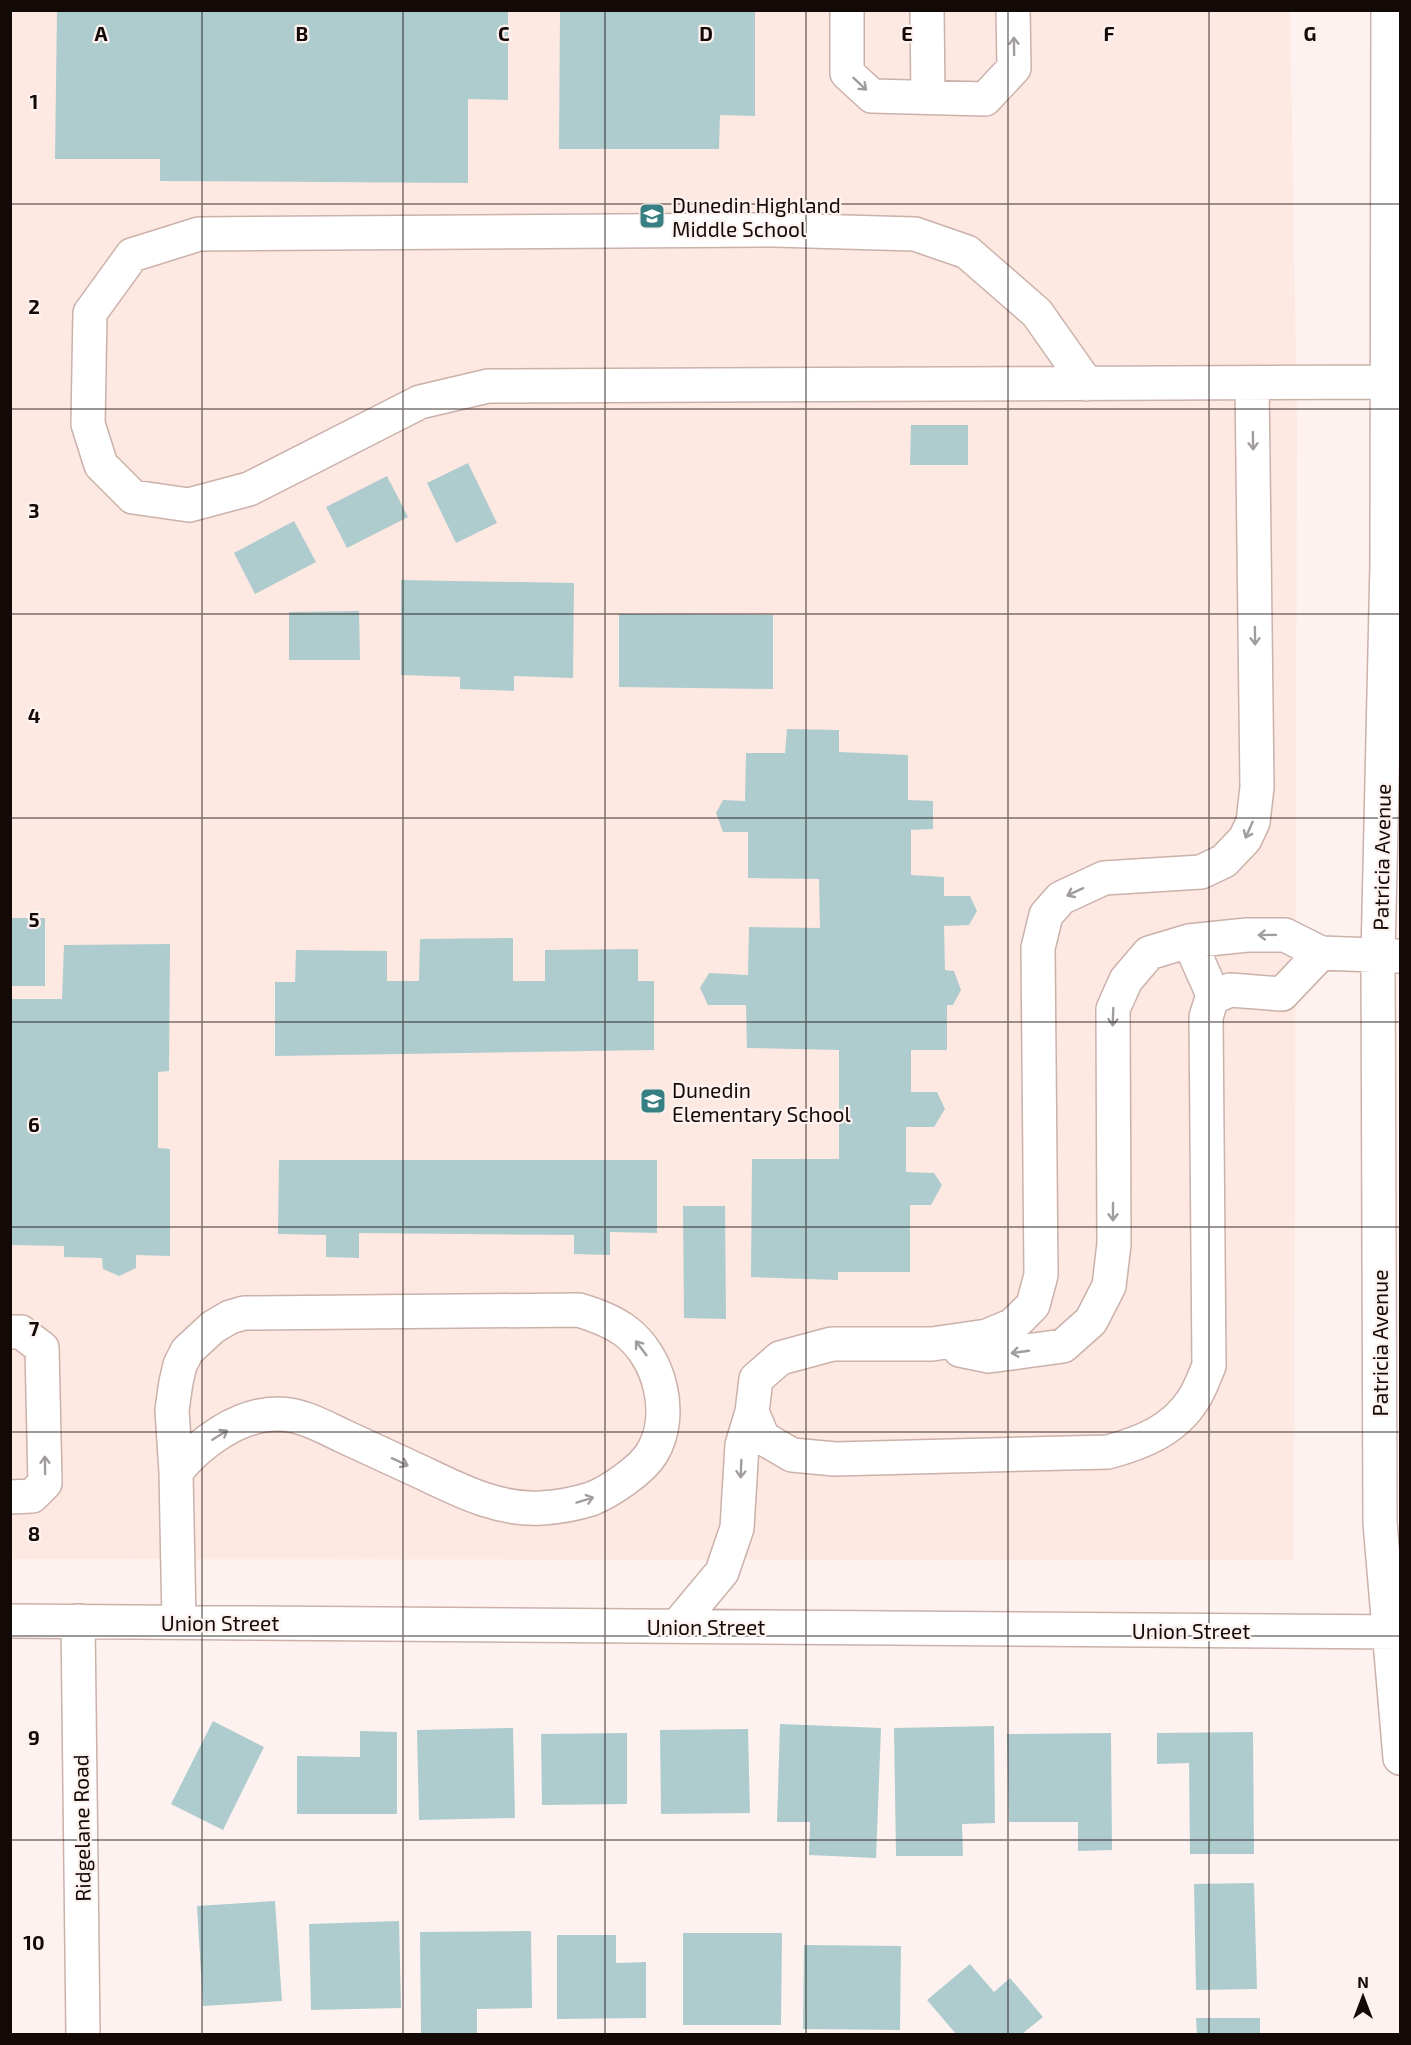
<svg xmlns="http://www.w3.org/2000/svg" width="1411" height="2045" font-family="'Exo 2',sans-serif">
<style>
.built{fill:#fee8e2}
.building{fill:#aecccd}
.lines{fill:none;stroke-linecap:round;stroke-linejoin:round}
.minor-casing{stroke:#cbb1aa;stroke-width:36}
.minor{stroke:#fff;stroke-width:33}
.oneway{stroke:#a19d9c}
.grid{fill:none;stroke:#130a08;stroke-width:1.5;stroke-opacity:0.55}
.labels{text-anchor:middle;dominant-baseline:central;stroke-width:4.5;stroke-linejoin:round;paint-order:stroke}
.poi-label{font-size:21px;fill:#130a08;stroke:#fdf2ef;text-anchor:start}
.street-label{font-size:21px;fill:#130a08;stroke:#fdf2ef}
.grid-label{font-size:20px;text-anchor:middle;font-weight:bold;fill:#130a08;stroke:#fdf2ef;stroke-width:4.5;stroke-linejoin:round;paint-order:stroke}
</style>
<rect width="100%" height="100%" fill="#fdf2ef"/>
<path class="built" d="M11 11H1290L1297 422 1294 1560 11 1559Z"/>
<path class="building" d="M57 10H508V100L468 99V183L160 181V159H55Z
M560 10H755V116L720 115 719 149H559Z
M911 425H968V465H910Z
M468 463 497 523 456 543 427 483Z
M387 476 408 517 347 548 326 507Z
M294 521 316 562 255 594 234 553Z
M401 580 574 583 573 678 514 676V691L460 689V677L401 675Z
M359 611 360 660H289V612Z
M619 614 773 615V689L619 687Z
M787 729 839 730V752L908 755V800L933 801V829L911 830V875L944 877V896H970L977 911 969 925 944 926 945 970 954 971 961 990 953 1005H947V1050H911V1092H937L945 1109 934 1127H906V1172L934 1173 942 1185 931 1205H910V1272H838V1280L751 1277 752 1159H839V1050L747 1048 746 1005H708L700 988 709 973 748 975 749 927 820 928 819 879 748 878V832H723L716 813 723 800 745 801 746 753H785Z
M10 918H45V986H10Z
M513 938V981H545V950L638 949V981H654V1050L275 1056V982H295L296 950 387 951V981H419L420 939Z
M170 944 169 1071 158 1072V1148L170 1149V1256L136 1255V1268L119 1276 103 1269 102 1258 64 1257V1246L10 1245V999H62L64 945Z
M279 1160H657V1233L610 1232V1255L574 1254V1235L359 1233V1258L326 1257V1235L278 1234Z
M683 1206H725L726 1319 684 1318Z
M213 1721 264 1747 223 1830 171 1804Z
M780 1724 881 1728 876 1858 809 1855 810 1822H777Z
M994 1726 995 1823 962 1824 963 1856H896L894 1728Z
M513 1728 515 1818 419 1820 417 1730Z
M748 1729 750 1813 661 1814 660 1730Z
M360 1731 397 1732V1814H297V1756L360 1757Z
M1253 1732 1254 1854H1190L1189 1763 1157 1764V1733Z
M627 1733V1804L542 1805 541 1734Z
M1111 1733 1112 1850 1078 1851V1822H1009L1007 1734Z
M1254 1883 1257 1989 1196 1990 1194 1884Z
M275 1901 282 2001 203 2006 197 1906Z
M399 1921 401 2008 311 2010 309 1924Z
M531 1931 532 2008 477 2009V2034H421L420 1932Z
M683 1933H782L781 2025H683Z
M557 1935H616V1963L646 1962V2018L557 2019Z
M804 1945 901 1946 900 2030 803 2029Z
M970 1964 994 1992 1010 1978 1043 2017 1022 2034H956L927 2000Z
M1196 2018H1260V2034H1197Z"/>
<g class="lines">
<g class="minor-casing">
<path id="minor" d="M847 10V73L872 96 985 99 1014 68 1013 10
M927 10 928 97
M1388 10 1387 563 1378 956 1380 1523 1400 1758
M1252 383 1257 787 1253 822 1245 839 1224 861 1201 872 1104 878 1061 898 1046 915 1038 948 1041 1275 1033 1305 1013 1325 987 1336 932 1344H832L780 1358 756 1379 752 1412 763 1438 792 1455 835 1459 1108 1452C1141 1443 1173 1431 1193 1400 1200 1390 1204 1377 1209 1366L1206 1017 1212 998 1230 990 1282 994 1321 953
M1087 384 1037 313 967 252 915 234 774 230 199 234 132 255 90 313 88 424 101 465 133 497 189 505 249 489 420 402 488 386 1388 382
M1189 941 1214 997
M10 1332H21L42 1348 45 1483 32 1496 10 1497
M960 1350 989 1356 1063 1346 1091 1321 1109 1286 1114 1244 1113 1009 1126 980 1149 953 1189 941 1247 935H1285L1321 953 1400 956
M176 1472C199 1443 240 1413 279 1414 301 1414 324 1427 343 1436 369 1448 395 1460 421 1472 459 1490 499 1511 542 1508 558 1507 575 1504 591 1499 609 1492 642 1470 652 1453 675 1415 660 1356 624 1330 610 1320 595 1315 579 1310L244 1313 230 1317 213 1327 187 1351 180 1365 176 1382 172 1410 176 1472 179 1622
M10 1621 1400 1632
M78 1621 83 2034
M677 1626 722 1572 737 1528 742 1445 752 1412"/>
</g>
<use href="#minor" class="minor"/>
</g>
<defs><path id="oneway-shaft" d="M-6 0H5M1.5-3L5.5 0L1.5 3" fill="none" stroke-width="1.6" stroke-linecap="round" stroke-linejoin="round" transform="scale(1.5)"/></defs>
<g class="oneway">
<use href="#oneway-shaft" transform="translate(1014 46) rotate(-91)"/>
<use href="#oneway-shaft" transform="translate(860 84) rotate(43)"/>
<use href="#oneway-shaft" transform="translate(1253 441) rotate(89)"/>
<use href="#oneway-shaft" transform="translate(1255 636) rotate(89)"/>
<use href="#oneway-shaft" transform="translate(1249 830) rotate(114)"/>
<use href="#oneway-shaft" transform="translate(1075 892) rotate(155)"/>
<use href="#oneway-shaft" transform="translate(1267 935) rotate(179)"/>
<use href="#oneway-shaft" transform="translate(1113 1017) rotate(92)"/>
<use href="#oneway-shaft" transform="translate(1113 1212) rotate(90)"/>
<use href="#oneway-shaft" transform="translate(641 1348) rotate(-127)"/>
<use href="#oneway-shaft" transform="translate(1020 1352) rotate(172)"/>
<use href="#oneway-shaft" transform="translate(220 1435) rotate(-32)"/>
<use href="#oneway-shaft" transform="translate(400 1462) rotate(25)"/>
<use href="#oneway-shaft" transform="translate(45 1465) rotate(-91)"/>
<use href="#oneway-shaft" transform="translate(741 1469) rotate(92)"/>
<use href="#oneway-shaft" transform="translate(585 1500) rotate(-17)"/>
</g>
<path class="grid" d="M202 10V2034M403 10V2034M605 10V2034M806 10V2034M1008 10V2034M1209 10V2034M10 204H1400M10 409H1400M10 614H1400M10 818H1400M10 1022H1400M10 1227H1400M10 1432H1400M10 1636H1400M10 1840H1400"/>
<defs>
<g id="school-square" transform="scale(1.35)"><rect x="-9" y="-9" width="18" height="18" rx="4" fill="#367f82" stroke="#fdf2ef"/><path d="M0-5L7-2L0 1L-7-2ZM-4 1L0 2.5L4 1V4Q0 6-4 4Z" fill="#fff"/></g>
</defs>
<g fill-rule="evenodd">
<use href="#school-square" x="652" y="216"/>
<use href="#school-square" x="653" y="1101"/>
</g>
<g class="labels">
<g class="poi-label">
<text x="672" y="204">Dunedin Highland<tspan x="672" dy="24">Middle School</tspan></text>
<text x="672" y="1089">Dunedin<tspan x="672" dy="24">Elementary School</tspan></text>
</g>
<g class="street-label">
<text transform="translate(1381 857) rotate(-89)">Patricia Avenue</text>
<text transform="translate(1379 1343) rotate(-90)">Patricia Avenue</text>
<text x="220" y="1622">Union Street</text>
<text x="706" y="1626">Union Street</text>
<text x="1191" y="1630">Union Street</text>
<text transform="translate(81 1828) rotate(-91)">Ridgelane Road</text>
</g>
</g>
<g class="grid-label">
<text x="101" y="41">A</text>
<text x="302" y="41">B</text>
<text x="504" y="41">C</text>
<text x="706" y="41">D</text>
<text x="907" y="41">E</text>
<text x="1109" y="41">F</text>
<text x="1310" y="41">G</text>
<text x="34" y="109">1</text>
<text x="34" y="314">2</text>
<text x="34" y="518">3</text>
<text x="34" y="723">4</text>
<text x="34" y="927">5</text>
<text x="34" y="1132">6</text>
<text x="34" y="1336">7</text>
<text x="34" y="1541">8</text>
<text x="34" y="1745">9</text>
<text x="34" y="1950">10</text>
</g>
<rect width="1411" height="2045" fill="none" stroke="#130a08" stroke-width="24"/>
<g transform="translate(1363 1997)" stroke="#fdf2ef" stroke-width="4.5" paint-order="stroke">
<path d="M0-4.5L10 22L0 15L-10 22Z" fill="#130a08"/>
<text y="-9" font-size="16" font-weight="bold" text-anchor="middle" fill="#130a08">N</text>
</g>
</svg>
